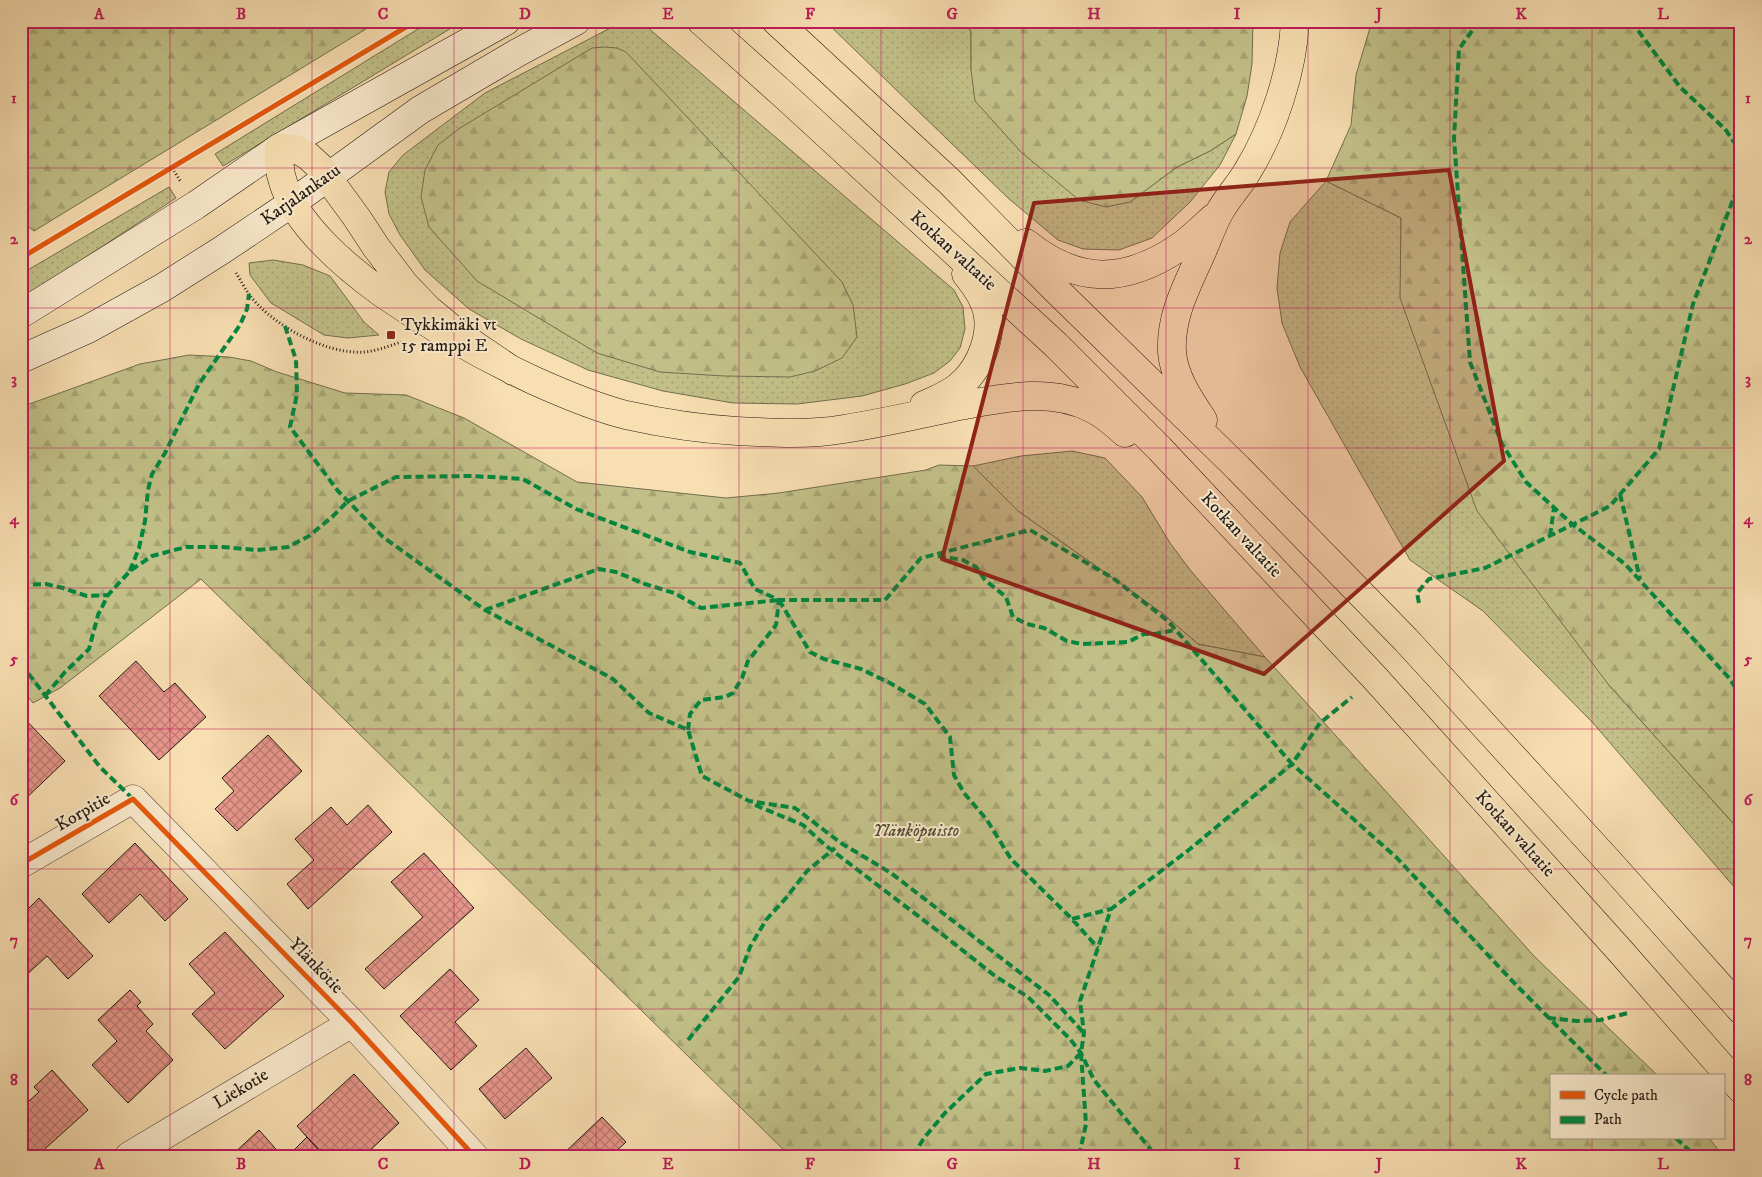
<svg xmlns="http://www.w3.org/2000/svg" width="1762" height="1177" font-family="'IM FELL DW Pica',serif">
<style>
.green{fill:url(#green-dots);stroke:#726e4e}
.forest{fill:url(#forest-firs);stroke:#726e4e}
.building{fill:url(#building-cross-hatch);stroke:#231b13}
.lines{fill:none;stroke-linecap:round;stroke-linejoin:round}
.street-casing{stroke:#584c3b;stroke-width:29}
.secondary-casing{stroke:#231b13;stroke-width:29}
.highway-casing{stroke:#231b13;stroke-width:29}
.path{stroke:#231b13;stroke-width:3;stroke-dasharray:1 2.5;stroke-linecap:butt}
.street{stroke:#faeacd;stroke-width:28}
.secondary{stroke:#faeacd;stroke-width:28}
.highway{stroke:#f8dfb2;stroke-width:28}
.quiet{stroke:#00873e;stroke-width:4;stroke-dasharray:8 4;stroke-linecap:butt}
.cycleway-casing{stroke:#faeacd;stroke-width:8}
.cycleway{stroke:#e8590c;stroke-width:5}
.marked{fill:#8f2418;fill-opacity:0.2;stroke:#8f2418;stroke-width:4;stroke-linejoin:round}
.grid{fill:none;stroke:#c2185b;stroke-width:1;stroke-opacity:0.55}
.poi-dot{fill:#8f2418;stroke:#faeacd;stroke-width:2}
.labels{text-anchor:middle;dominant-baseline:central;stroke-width:4;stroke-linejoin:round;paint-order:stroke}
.street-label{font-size:18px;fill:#231b13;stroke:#faeacd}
.poi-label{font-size:18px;fill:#231b13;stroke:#faeacd;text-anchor:start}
.park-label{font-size:18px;font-style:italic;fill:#534d36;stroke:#faeacd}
.neatline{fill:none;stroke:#c2185b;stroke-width:2}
.grid-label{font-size:16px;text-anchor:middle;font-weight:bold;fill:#c2185b}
</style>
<defs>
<pattern id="green-dots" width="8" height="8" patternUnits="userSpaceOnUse" patternTransform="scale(1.25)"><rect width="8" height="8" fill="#c2c088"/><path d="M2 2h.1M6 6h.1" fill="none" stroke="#a6a474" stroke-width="1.8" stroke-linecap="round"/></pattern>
<pattern id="forest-firs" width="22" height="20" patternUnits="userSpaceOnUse" patternTransform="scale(1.25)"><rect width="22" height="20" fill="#c2c088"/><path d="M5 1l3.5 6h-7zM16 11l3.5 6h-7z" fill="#a6a474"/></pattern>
<pattern id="building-cross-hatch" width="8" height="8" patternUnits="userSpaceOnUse" patternTransform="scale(1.25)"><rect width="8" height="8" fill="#e7968b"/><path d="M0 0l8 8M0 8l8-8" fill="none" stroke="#bb7a70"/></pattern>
</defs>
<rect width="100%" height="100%" fill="#f8dfb2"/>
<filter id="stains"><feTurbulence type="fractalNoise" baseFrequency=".004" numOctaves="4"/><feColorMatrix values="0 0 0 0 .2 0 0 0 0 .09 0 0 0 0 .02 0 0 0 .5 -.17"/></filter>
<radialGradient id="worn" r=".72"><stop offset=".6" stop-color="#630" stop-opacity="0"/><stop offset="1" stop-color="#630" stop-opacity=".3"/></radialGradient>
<path class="green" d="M431 21H463L223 166 215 154Z
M624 21H640L954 290 963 307 965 329 960 348 950 361 934 373 905 384 862 396 797 404 733 403 663 391 588 370 521 339 469 309 425 270 400 235 389 214 385 192 389 172 403 155 485 93Z
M825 21H966L971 33V70L1130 202 1177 167 1210 151 1236 134 1220 165 1190 202 1152 238 1119 250 1083 249 1058 240 1008 198Z
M1326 181 1401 218V298L1608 684 1741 832V895L1593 723 1483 611 1410 560 1300 367 1282 323 1277 288 1280 253 1290 222Z
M169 187 176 198 21 300V274Z
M273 260 303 265 330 276 364 322 379 335 348 338 324 335 271 303 250 275 249 263Z
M1072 451 1105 458 1142 497 1170 543 1191 571 1265 657 1198 644 1162 613 1018 511 973 466 1021 456Z"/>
<path class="forest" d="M21 21H379L34 231 21 221Z
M966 21H1253L1252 64 1247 96 1236 134 1210 151 1177 167 1130 202 1106 207 1079 200 1021 152 975 101 971 70V33Z
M1372 21H1741V832L1608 684 1477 511 1400 298 1401 218 1326 181 1351 125 1356 75Z
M605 47 617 48 626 52 842 282 853 305 857 337 842 358 815 371 790 377 724 376 660 372 597 353 477 281 429 227 421 197 425 170 438 145 460 128 592 48Z
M189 355 229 357 251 361 277 372 345 393 406 395 464 418 577 482 726 498 779 493 926 470 939 465 973 466 1018 511 1162 613 1198 644 1265 657 1534 956 1658 1076H1551V1138H1709L1723 1156H790L201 579 60 688 33 703 21 688V407L140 364Z"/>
<path class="building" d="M136 661 164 692 175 683 206 717 159 760 99 696Z
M21 715 65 761 21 803Z
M268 735 302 771 237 831 215 809 234 791 222 778Z
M368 805 392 832 308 909 287 884 314 860 295 839 331 807 347 825Z
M135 843 188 899 165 921 140 894 109 923 82 894Z
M424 853 474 908 384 989 365 969 423 917 391 882Z
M39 898 93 956 68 979 47 956 21 980V903L23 901 29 908Z
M225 932 284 996 225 1049 192 1014 215 993 189 964Z
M450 969 479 1000 455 1022 477 1046 451 1070 400 1016Z
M130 990 141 1002 137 1006 153 1024 146 1031 173 1060 128 1103 92 1065 117 1041 98 1020Z
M526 1048 552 1078 505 1119 479 1089Z
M52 1070 88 1110 37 1156H30L21 1146V1108L39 1092 34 1087Z
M354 1074 399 1123 364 1156H324L297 1126Z
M602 1117 626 1142 611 1156H561Z
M259 1130 282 1156H231Z
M307 1137 323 1154 321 1156H288Z"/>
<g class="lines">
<g class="street-casing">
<path id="street" d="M21 864 133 799 352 1023 474 1156
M129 1156 352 1023"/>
</g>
<g class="secondary-casing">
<path id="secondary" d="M21 314 196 205 279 148 506 21
M21 359 88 329 162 288 222 250 292 203 420 110 517 53 576 21"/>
</g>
<g class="highway-casing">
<path id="highway" d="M701 21 785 96 1056 345 1160 449 1374 677 1622 953 1741 1089
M776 21 949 181 1051 285 1238 468 1406 640 1609 862 1741 1010
M1026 243C1077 284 1124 284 1178 248 1190 240 1202 228 1213 218
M513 371 457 333 428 309 405 285 376 247 357 218 319 166 308 156 296 149 279 148C279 160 279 171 283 182 296 225 347 268 382 293 431 327 481 356 535 381 564 394 594 407 626 415 662 423 700 429 737 431 772 433 810 435 844 429 883 423 921 414 959 406 1003 398 1051 387 1093 409 1105 415 1115 424 1125 433
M924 405C935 400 948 395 958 387 982 368 997 328 983 300 979 290 972 282 966 274
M1203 420C1189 399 1174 377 1172 352 1170 316 1187 286 1201 254 1207 241 1212 226 1219 213 1227 198 1239 186 1247 172 1273 130 1293 70 1295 21"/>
</g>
<path class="path" d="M172 168 181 182
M236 273C240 279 244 287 248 293 270 324 326 355 364 352 377 351 389 346 401 342"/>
<use href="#street" class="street"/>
<use href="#secondary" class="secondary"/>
<use href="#highway" class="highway"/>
<path class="quiet" d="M1479 21 1459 49 1454 138 1470 362 1502 444 1526 482 1572 524 1625 564 1730 679 1741 697
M1631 21 1680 87 1725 129 1741 152
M285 326 296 360 297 394 290 427 338 491 383 537 485 610 613 679 649 713 688 730 702 776 749 801 795 808 841 843 891 873 1049 995 1084 1033
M1620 494 1640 579
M1550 536 1554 508
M938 556 963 560 976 567 985 580 1006 597 1013 617 1027 624 1044 628 1067 641 1082 644 1128 642 1144 634H1155L1175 630
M130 571 139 548 145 521 148 490 152 474 165 453 199 384 240 325 247 309 249 294
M21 585 46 584 63 588 87 596 108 595
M779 600 810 652 824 659 861 669 890 683 925 704 950 737 954 775 964 793 987 820 1011 859 1072 919 1098 948
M1419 603 1417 593 1429 579 1485 568 1610 506 1659 449 1693 304 1741 179
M485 610 599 569 616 572 645 584 674 593 701 608 779 600
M21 664 100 767 133 799
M45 696 65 672 89 649 98 615 108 595 130 571 152 556 186 547H223L257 550 288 547 309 536 332 517 348 501 396 477 473 476 523 479 576 509 690 552 740 563 755 589 779 600H885L921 558 1030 530 1113 578 1168 621 1292 764 1320 723 1352 697
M688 730 690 714 701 700 725 697 733 693 742 678 748 661 776 625 779 600
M755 805 803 825 825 845 947 938 995 976 1028 997 1070 1039 1081 1053 1094 1080 1156 1156
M1072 919 1111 909
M1548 1018 1577 1021 1600 1020 1628 1013
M688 1040 739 977 750 947 766 920 786 898 807 871 835 848
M1676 1138 1695 1156
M913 1156 924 1138 945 1113 986 1074 1020 1068 1045 1071 1068 1066 1081 1053
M1079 1156 1086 1124 1081 1053 1084 1033 1080 1001 1111 909 1190 849 1292 764 1397 858 1518 987 1607 1076"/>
<g class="cycleway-casing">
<path id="cycleway" d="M21 258 416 21
M21 864 133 799 352 1023 474 1156"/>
</g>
<use href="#cycleway" class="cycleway"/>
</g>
<path class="marked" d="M1449 170 1504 461 1264 674 942 559 1034 203Z"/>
<path class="grid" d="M170 21V1156M312 21V1156M454 21V1156M596 21V1156M739 21V1156M881 21V1156M1023 21V1156M1166 21V1156M1308 21V1156M1450 21V1156M1592 21V1076M21 168H1741M21 308H1741M21 448H1741M21 588H1741M21 729H1741M21 869H1741M21 1009H1741M1592 1138V1156"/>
<rect class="poi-dot" x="386" y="330" width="10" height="10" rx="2.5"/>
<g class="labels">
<g class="street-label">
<text transform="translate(301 195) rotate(-35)">Karjalankatu</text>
<text transform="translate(953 251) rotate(42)">Kotkan valtatie</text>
<text transform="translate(1241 535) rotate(47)">Kotkan valtatie</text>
<text transform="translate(83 812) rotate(-30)">Korpitie</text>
<text transform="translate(1515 834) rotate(48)">Kotkan valtatie</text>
<text transform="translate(316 966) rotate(46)">Ylänkötie</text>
<text transform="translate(241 1089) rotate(-31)">Liekotie</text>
</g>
<g class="poi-label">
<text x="401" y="325">Tykkimäki vt<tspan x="401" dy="21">15 ramppi E</tspan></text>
</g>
<g class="park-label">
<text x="916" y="831">Ylänköpuisto</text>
</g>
</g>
<rect width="1762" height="1177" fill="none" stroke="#f8dfb2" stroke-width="55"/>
<rect x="1550" y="1074" width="175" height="65" fill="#faeacd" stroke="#a49783"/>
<rect x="1560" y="1091" width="25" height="8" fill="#e8590c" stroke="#a49783"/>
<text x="1594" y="1100" font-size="15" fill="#231b13">Cycle path</text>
<rect x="1560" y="1116" width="25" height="8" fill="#00873e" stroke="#a49783"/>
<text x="1594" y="1124" font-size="15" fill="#231b13">Path</text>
<rect x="28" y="28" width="1706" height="1122" class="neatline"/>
<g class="grid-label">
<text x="99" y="19">A</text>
<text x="241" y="19">B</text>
<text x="383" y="19">C</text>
<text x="525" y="19">D</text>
<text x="668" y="19">E</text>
<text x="810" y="19">F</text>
<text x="952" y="19">G</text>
<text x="1094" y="19">H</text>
<text x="1237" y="19">I</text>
<text x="1379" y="19">J</text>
<text x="1521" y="19">K</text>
<text x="1663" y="19">L</text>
<text x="14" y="103">1</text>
<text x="1748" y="103">1</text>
<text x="14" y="244">2</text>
<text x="1748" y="244">2</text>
<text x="14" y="384">3</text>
<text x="1748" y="384">3</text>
<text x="14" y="524">4</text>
<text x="1748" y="524">4</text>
<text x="14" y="664">5</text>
<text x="1748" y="664">5</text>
<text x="14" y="805">6</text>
<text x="1748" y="805">6</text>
<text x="14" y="945">7</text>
<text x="1748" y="945">7</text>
<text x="14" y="1085">8</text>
<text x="1748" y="1085">8</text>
<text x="99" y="1169">A</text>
<text x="241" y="1169">B</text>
<text x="383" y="1169">C</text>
<text x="525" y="1169">D</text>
<text x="668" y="1169">E</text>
<text x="810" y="1169">F</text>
<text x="952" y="1169">G</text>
<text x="1094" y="1169">H</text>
<text x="1237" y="1169">I</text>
<text x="1379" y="1169">J</text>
<text x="1521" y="1169">K</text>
<text x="1663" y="1169">L</text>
</g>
<rect width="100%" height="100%" filter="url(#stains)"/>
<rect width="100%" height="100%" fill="url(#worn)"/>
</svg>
